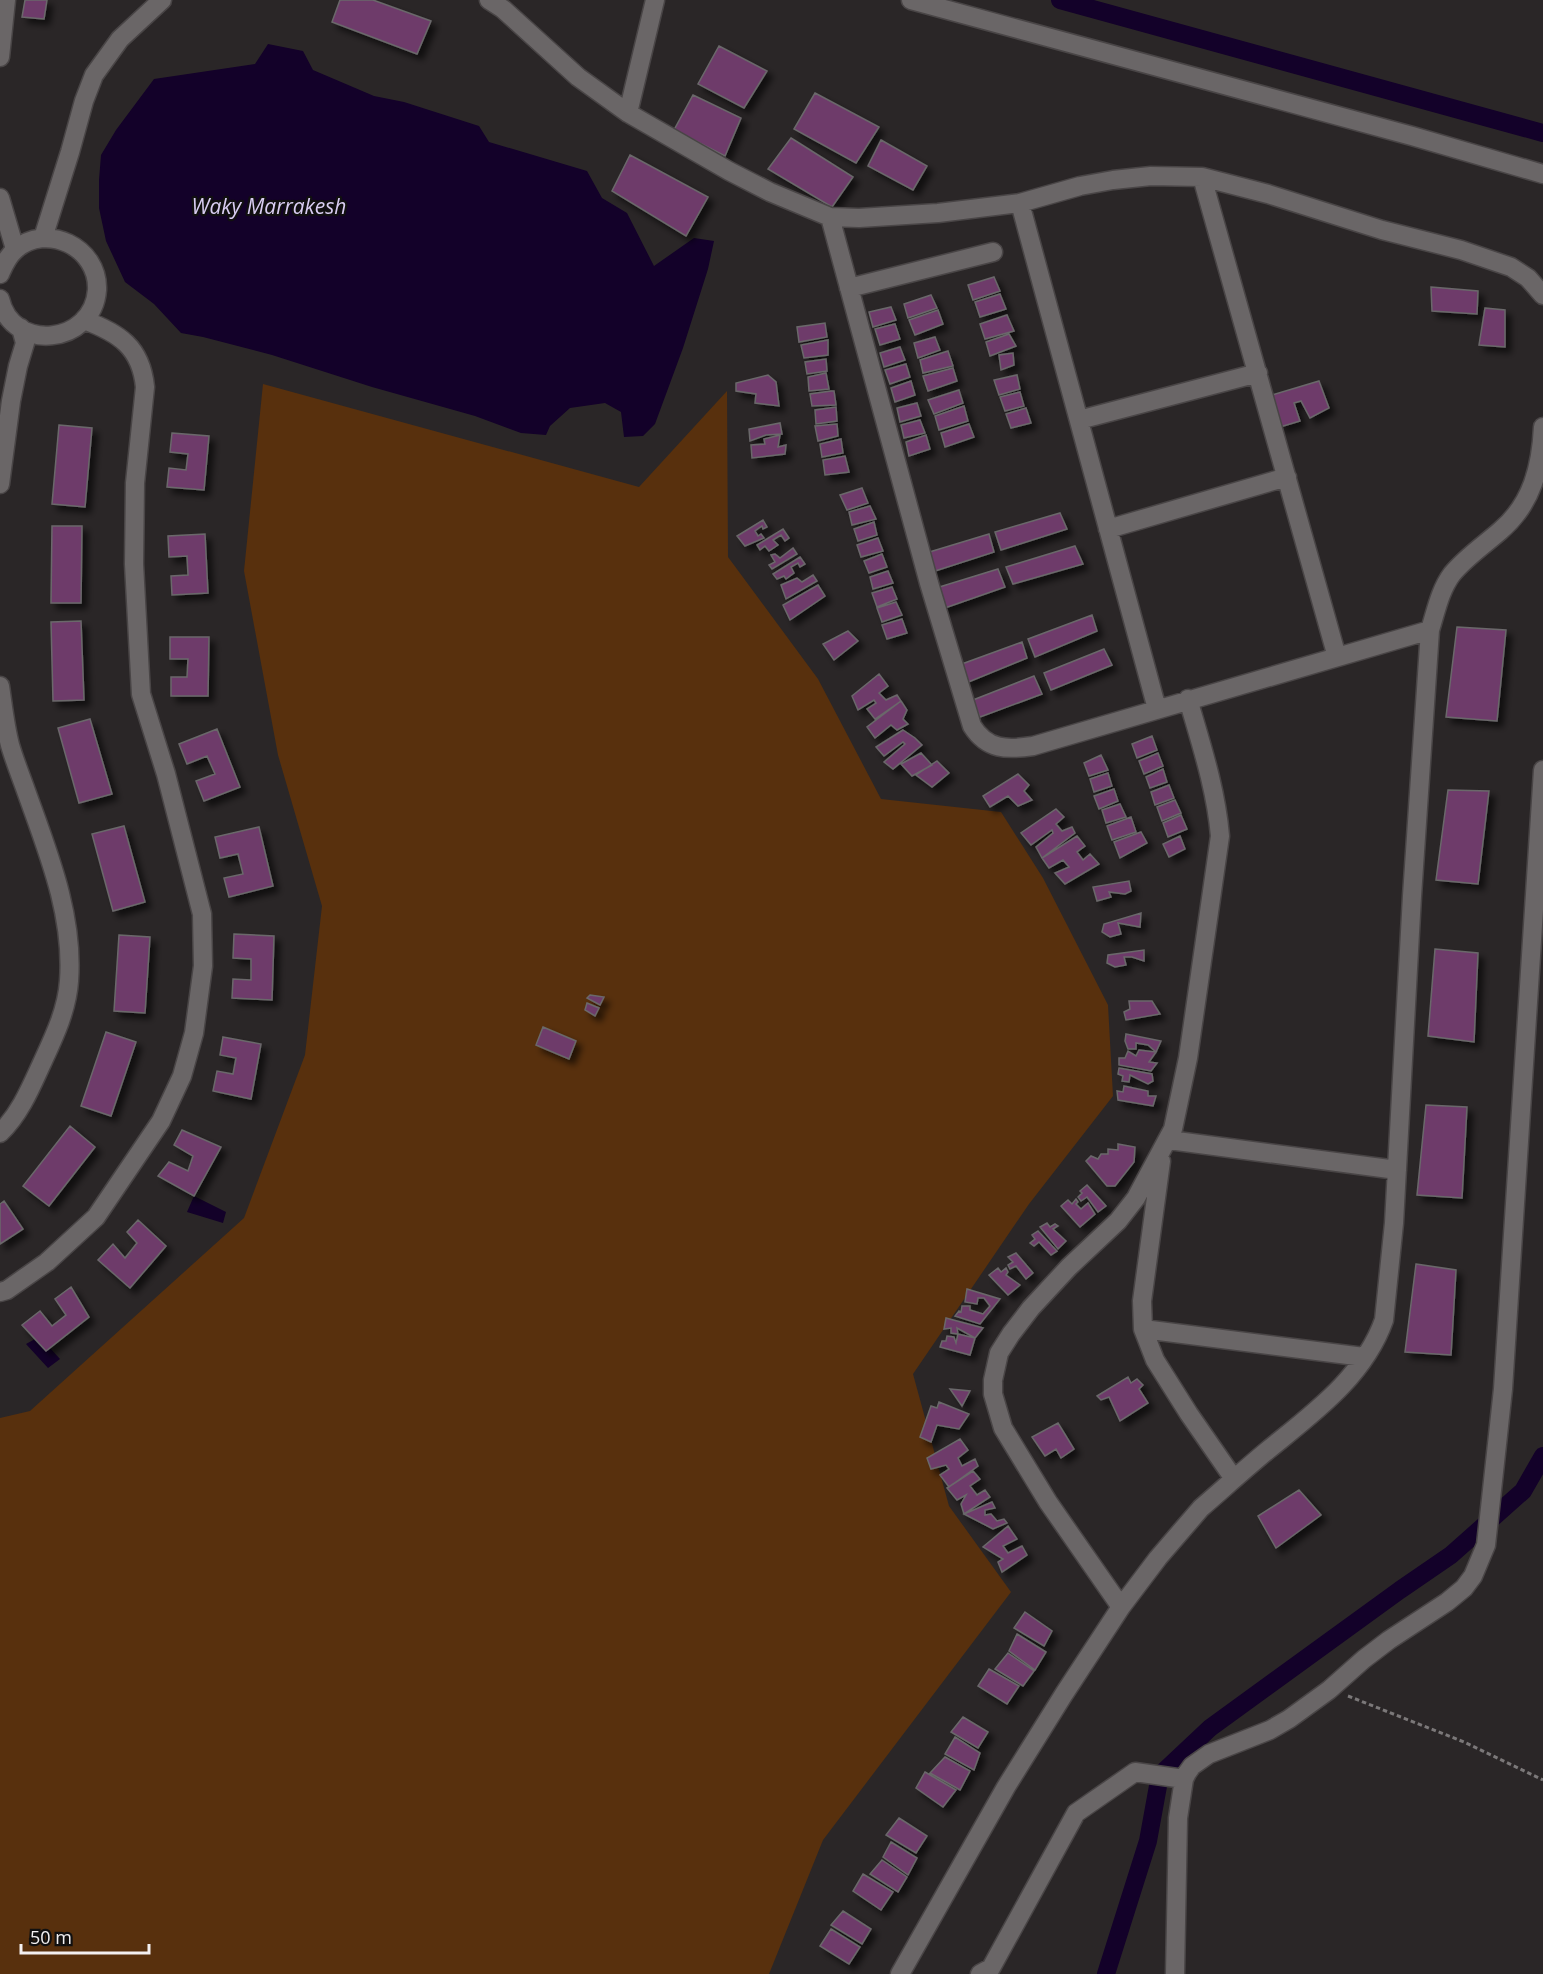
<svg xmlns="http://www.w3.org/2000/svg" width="1543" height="1974" font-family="'Open Sans',sans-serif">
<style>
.green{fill:#58300d}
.water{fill:#130129}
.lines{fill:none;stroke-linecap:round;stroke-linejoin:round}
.canal{stroke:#130129;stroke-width:18}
.building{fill:#6e3b6b;stroke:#6b686b;stroke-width:1.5;filter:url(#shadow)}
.minor-casing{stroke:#494546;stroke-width:21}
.tertiary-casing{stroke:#494546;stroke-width:21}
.path{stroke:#7b7879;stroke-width:3;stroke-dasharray:4.5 3;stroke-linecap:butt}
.minor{stroke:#6a6667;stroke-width:18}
.tertiary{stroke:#6a6667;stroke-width:18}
.labels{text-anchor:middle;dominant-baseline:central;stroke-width:4.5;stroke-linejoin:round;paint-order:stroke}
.water-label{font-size:21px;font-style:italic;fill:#d9cdf2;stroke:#111010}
</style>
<defs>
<filter id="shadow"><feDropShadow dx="5.5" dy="5.5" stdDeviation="3" flood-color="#0009"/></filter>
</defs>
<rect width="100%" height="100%" fill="#2a2627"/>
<path class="green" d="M263 384 639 487 727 391 728 557 818 679 881 799 1001 812 1043 878 1108 1005 1113 1096 1029 1204 913 1374 949 1506 1011 1592 823 1840 769 1974H0V1418L30 1411 244 1218 305 1055 322 906 278 755 244 571Z"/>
<path class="water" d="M268 44 303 51 313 70 374 96 404 102 479 126 489 142 587 171 602 198 627 213 654 266 694 238 714 241 708 269 683 348 655 424 643 436 624 437 621 412 605 403 570 408 550 426 546 435 521 433 475 416 372 387 272 355 203 337 181 333 154 304 125 282 106 241 99 208V180L101 155 116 130 154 79 255 64Z
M194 1196 226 1212 223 1223 187 1212Z
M35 1339 46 1351 50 1348 60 1359 48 1368 26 1344Z"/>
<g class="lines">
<path class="canal" d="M1060 0 1543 133
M1106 1974 1148 1841 1160 1775 1210 1728 1400 1590 1451 1555 1523 1491 1543 1456"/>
</g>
<path class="building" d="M25 0H47L44 19 22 17Z
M340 0H373L431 21 417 54 332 22Z
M719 46 767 71 744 108 698 84Z
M815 93 879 127 856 163 794 129Z
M693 95 741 118 725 156 674 130Z
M791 138 853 177 832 207 768 169Z
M881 140 927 166 913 190 868 166Z
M630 155 708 197 686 236 612 191Z
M994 277 1000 291 973 300 968 285Z
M1431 287 1478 291 1477 314 1432 311Z
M1000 294 1006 309 980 317 975 302Z
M931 295 937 308 908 318 904 304Z
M891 307 896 320 873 327 869 312Z
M1485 308 1505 310V347L1479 345Z
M938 310 943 324 915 335 909 320Z
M1007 315 1014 331 985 339 980 324Z
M825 323 827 337 799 342 797 327Z
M895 324 900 339 880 345 875 329Z
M1009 334 1016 346 990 356 986 342Z
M935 337 940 350 918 358 914 343Z
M828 340V355L804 358 801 345Z
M900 347 905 360 884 367 880 353Z
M948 351 953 366 923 373 920 360Z
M1013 353 1014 365 1001 370 999 355Z
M826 359 827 371 807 374 805 362Z
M906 364 910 377 890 384 885 370Z
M953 368 957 381 928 391 923 376Z
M826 373 829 389 809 391 808 377Z
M768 375 776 382 779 406 755 403 756 394 736 391V383Z
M1017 375 1020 389 999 395 994 380Z
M911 381 915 395 895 402 891 388Z
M1319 381 1329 408 1310 418 1301 401 1294 403 1300 421 1280 427 1272 395Z
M959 390 963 403 934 414 928 400Z
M831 391H834L836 405 812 406 810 394Z
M1020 392 1024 406 1005 411 1000 397Z
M917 403 921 416 900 422 897 408Z
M964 406 968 421 939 430 935 416Z
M836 407 837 421 816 424 815 410Z
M1026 408 1031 423 1011 428 1006 414Z
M920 420 925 433 904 438 901 425Z
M780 423 782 434 766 435 750 441 749 429Z
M837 424 838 436 818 441 815 426Z
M969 424 974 437 945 447 941 433Z
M59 425 92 428 85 507 52 504Z
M172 433 209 436 204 490 167 487 169 468 186 470 188 454 170 452Z
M780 435 778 447 786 445 785 454 752 458 751 445 765 444 764 439Z
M926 435 930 449 909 456 906 442Z
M841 439 843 453 822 457 820 444Z
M845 456 849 472 825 475 823 460Z
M862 488 868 503 847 510 840 495Z
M870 506 876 519 852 525 849 512Z
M1060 513 1067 529 1001 550 995 532Z
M763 520 767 527 763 529 762 526 755 531 758 536 761 534 764 538 745 546 737 536Z
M874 522 877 535 858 541 854 529Z
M52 526H82L81 603H51Z
M783 529 789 538 785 541 781 535 773 540 778 545 769 551 765 546 760 550 757 545Z
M205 534 208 593 172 595 171 576 188 575 187 556 169 557 168 536Z
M989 534 994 552 932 572 926 553Z
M878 538 883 551 861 557 857 545Z
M1075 546 1083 564 1013 584 1006 567Z
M793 548 797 554 772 569 769 565 775 562 771 555 775 554 780 558Z
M882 554 887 567 869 573 864 561Z
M800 557 805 564 800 567 798 563 791 567 794 573 786 579 784 576 777 579 773 574Z
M998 569 1005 587 942 609 936 588Z
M888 571 893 583 873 589 870 577Z
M813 575 817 581 786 599 781 585 797 578 802 582Z
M818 585 825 596 790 620 783 605Z
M892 587 897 599 877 607 872 593Z
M896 602 902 615 882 622 877 608Z
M1092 615 1097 631 1035 657 1028 639Z
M902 619 907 633 887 639 882 625Z
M81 621 84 700 53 701 51 622Z
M1457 627 1506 630 1497 721 1446 717Z
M848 631 858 641 834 660 823 644Z
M170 637H209L208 696H171V677H187L188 659H170Z
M1022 642 1027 658 966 683 959 665Z
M1104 649 1112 665 1051 690 1044 673Z
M879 674 888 686 879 693 886 700 897 695 901 701 875 719 867 709 876 703 874 700 858 710 852 696Z
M1034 676 1042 694 980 717 973 700Z
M901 701 907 710 903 719 908 724 897 730 891 725 875 738 867 727Z
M90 719 112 794 79 803 58 728Z
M217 729 240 787 204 801 196 781 215 774 207 756 187 764 179 744Z
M903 730 915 738 922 745 893 769 884 762 905 744 903 742 884 756 876 747Z
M1152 736 1157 750 1137 758 1132 744Z
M921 753 932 765 912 776 901 764Z
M1158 753 1163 766 1144 774 1139 761Z
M1101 755 1108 770 1089 776 1084 763Z
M937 761 949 773 932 787 916 775Z
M1163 769 1167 782 1150 788 1146 777Z
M1108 773 1112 786 1094 792 1090 779Z
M1018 774 1029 785 1024 791 1032 800 1018 806 1008 796 990 807 983 796Z
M1169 785 1174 798 1155 805 1151 792Z
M1114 789 1118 801 1099 809 1094 796Z
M1448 790 1489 791 1478 884 1436 880Z
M1175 800 1181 813 1162 821 1157 807Z
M1120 804 1126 817 1106 823 1102 810Z
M1056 809 1064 817 1056 824 1062 831 1072 827 1075 833 1042 858 1036 847 1053 833 1052 830 1031 845 1021 833Z
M1181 815 1187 829 1168 837 1163 823Z
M1131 817 1136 832 1112 840 1107 826Z
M124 826 145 902 113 911 92 834Z
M259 827 273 886 229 897 224 878 243 874 238 854 220 858 215 837Z
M1141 832 1147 843 1120 858 1114 842Z
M1077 836 1085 846 1077 852 1083 860 1090 854 1099 864 1065 884 1055 873 1069 867 1063 860 1049 868 1042 858Z
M1180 836 1185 849 1169 857 1163 844Z
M1129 881 1131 891 1125 894 1109 892 1111 897 1097 901 1093 887Z
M1141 913 1140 927 1118 923 1121 934 1110 937 1102 932 1104 924Z
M234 934 274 936 272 1000 232 998 233 979 251 980V959L233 958Z
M119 935 150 937 145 1013 114 1011Z
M1435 949 1478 953 1474 1042 1428 1036Z
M1144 950V961L1132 957H1124L1126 965 1115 967 1107 963 1108 955Z
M590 995 604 997 600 1005 587 998Z
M1129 1001H1152L1160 1014 1126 1020 1124 1012 1130 1009Z
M587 1003 599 1008 595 1016 585 1010Z
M543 1027 576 1041 569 1059 536 1045Z
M106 1032 136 1042 111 1116 81 1106Z
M1126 1034 1161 1041 1156 1052 1148 1045 1136 1043V1049H1128L1125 1041Z
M223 1037 261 1044 251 1099 213 1091 217 1071 233 1074 236 1058 220 1055Z
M1139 1050 1156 1052 1149 1062 1157 1063 1151 1071 1119 1065V1058H1125L1128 1051 1136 1056Z
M1119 1068 1152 1074 1153 1081 1148 1084 1130 1075 1129 1082 1122 1081 1123 1076 1118 1074Z
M1124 1086 1148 1091V1096H1156L1153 1106 1118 1100 1117 1091 1123 1092Z
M1426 1105 1467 1107 1462 1198 1417 1195Z
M70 1126 95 1147 49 1206 23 1186Z
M182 1130 221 1147 194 1196 158 1176 169 1162 188 1171 193 1156 174 1145Z
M1118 1144 1135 1147 1134 1162 1115 1186H1107L1086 1161 1091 1156 1098 1159 1101 1154H1108V1149L1118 1150Z
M1087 1185 1106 1206 1098 1212 1087 1197 1081 1201 1078 1197 1082 1193 1080 1191Z
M1076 1199 1078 1202 1076 1204 1081 1209 1088 1203 1095 1214 1080 1227 1061 1206 1068 1200 1072 1204Z
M4 1201 23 1229 0 1244V1204Z
M138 1220 166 1246 130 1288 98 1260 113 1244 125 1258 137 1243 127 1232Z
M1047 1223 1050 1227 1055 1224 1058 1226 1053 1229 1066 1241 1058 1249 1040 1227Z
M1038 1231 1057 1251 1051 1255 1039 1242 1034 1246 1030 1243 1035 1239 1032 1235Z
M1016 1253 1033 1273 1026 1279 1016 1266 1010 1269 1008 1265 1013 1262 1008 1257Z
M1416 1264 1456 1270 1451 1355 1405 1352Z
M998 1268 1001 1272 1006 1268 1008 1272 1006 1275 1020 1285 1008 1295 989 1275Z
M71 1287 89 1317 46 1351 22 1325 40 1311 52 1326 66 1315 55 1299Z
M967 1289 1000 1299 980 1324 955 1316 959 1311 961 1312 962 1306H970V1310L983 1314 990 1306 984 1298H978L977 1304 965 1302Z
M946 1318 983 1328 975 1338 957 1328 958 1334 951 1333V1328L944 1329Z
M958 1334 975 1338 970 1355 940 1347 942 1341H946L947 1336 954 1337 956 1343Z
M1128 1377 1131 1383 1137 1379 1143 1385 1139 1389 1148 1403 1120 1421 1109 1397 1101 1400 1097 1396Z
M950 1389 970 1391 962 1406Z
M939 1402 969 1414 959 1429 937 1425 931 1442 920 1437 931 1406 937 1408Z
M1058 1423 1074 1449 1061 1458 1056 1449 1045 1456 1032 1437Z
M960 1439 968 1450 958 1458 962 1466 975 1459 978 1466 949 1487 940 1475 949 1469 946 1465 931 1469 927 1458Z
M973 1471 980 1479 970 1486 977 1495 985 1490 990 1497 964 1514 961 1504 966 1495 957 1500 947 1488Z
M1299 1490 1321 1515 1276 1548 1258 1516Z
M992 1502 995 1508 985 1510V1515L991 1514 997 1521 1004 1519 1007 1523 993 1529 964 1514Z
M1008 1526 1017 1539 1003 1546 1008 1553 1022 1546 1027 1555 1002 1572 998 1562 1003 1559 983 1547Z
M1025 1612 1052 1631 1044 1646 1014 1628Z
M1017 1634 1046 1652 1035 1670 1009 1651Z
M1008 1653 1034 1671 1023 1686 995 1669Z
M989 1669 1019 1686 1007 1704 978 1686Z
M963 1717 988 1732 978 1748 951 1732Z
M955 1737 980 1753 974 1770 945 1754Z
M945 1757 970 1771 960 1790 930 1773Z
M925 1772 956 1790 943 1807 916 1788Z
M899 1818 927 1836 916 1853 886 1835Z
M891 1842 917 1858 908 1875 883 1857Z
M882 1860 907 1877 898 1892 870 1874Z
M863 1874 893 1892 881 1910 853 1891Z
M843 1911 871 1929 862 1944 831 1925Z
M831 1929 860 1947 849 1964 820 1946Z"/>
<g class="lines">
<g class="minor-casing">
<path id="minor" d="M489 0 503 9 578 77 628 113 729 171 770 192 830 217 859 218 938 213 1020 203 1080 186 1113 180 1151 176 1202 177 1268 194 1382 230 1461 250 1511 267 1528 278 1543 295
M0 57 6 0
M628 113 655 0
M1202 177 1337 657
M0 198 15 249
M1020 203 1157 709
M830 217 929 583 972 726C987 750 1007 750 1033 746L1430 630
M43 238 70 152 84 101 94 75 120 39 162 0
M0 274C4 265 7 257 15 250 46 222 99 247 97 290 93 345 12 353 0 299
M849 288 993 252
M1079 420 1258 373
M0 484 11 401 18 366 25 343 21 328
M1108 529 1287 477
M0 686C3 706 5 726 10 745 14 759 20 774 25 788 47 850 74 914 69 981 67 1010 54 1037 42 1063 31 1087 20 1114 0 1133
M1169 1140 1397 1170
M1161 1161 1142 1301 1143 1329 1155 1360 1189 1414 1234 1479
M0 1292 7 1290 47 1262 96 1217 161 1121 182 1076 194 1033 203 966 202 914 166 774 141 694 134 564 135 483 145 387C141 347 119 333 84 320
M1143 1329 1364 1357
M1121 1607 1048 1502 1003 1428 993 1394V1380L999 1353 1011 1334 1031 1308 1069 1267 1118 1221 1136 1198 1173 1129 1188 1058 1220 836C1216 789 1201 744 1188 699
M900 1974 1006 1787 1064 1694 1121 1607 1158 1558 1201 1508C1223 1489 1245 1469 1268 1450 1312 1414 1364 1377 1384 1320L1394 1223 1412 896 1430 630C1436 611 1440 590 1452 574 1466 557 1484 545 1500 531 1532 504 1541 467 1543 427
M980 1974 991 1968 1076 1813 1135 1772 1184 1779
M1175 1974 1178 1818 1184 1779 1187 1773 1192 1766 1209 1754 1270 1730 1289 1719 1329 1690 1364 1659 1389 1640 1447 1602 1464 1588 1473 1576 1486 1545 1503 1389 1543 770"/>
</g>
<g class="tertiary-casing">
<path id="tertiary" d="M911 0 1412 136 1543 174"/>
</g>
<path class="path" d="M1348 1696 1464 1742 1543 1780"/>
<use href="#minor" class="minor"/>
<use href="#tertiary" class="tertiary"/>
</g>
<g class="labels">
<g class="water-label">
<text x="269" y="206">Waky Marrakesh</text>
</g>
</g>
<path d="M21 1944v9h128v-9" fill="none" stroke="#f3f0f1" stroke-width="3"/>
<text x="30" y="1944" font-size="18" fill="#f3f0f1" stroke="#111010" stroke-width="4.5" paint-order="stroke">50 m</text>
</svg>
